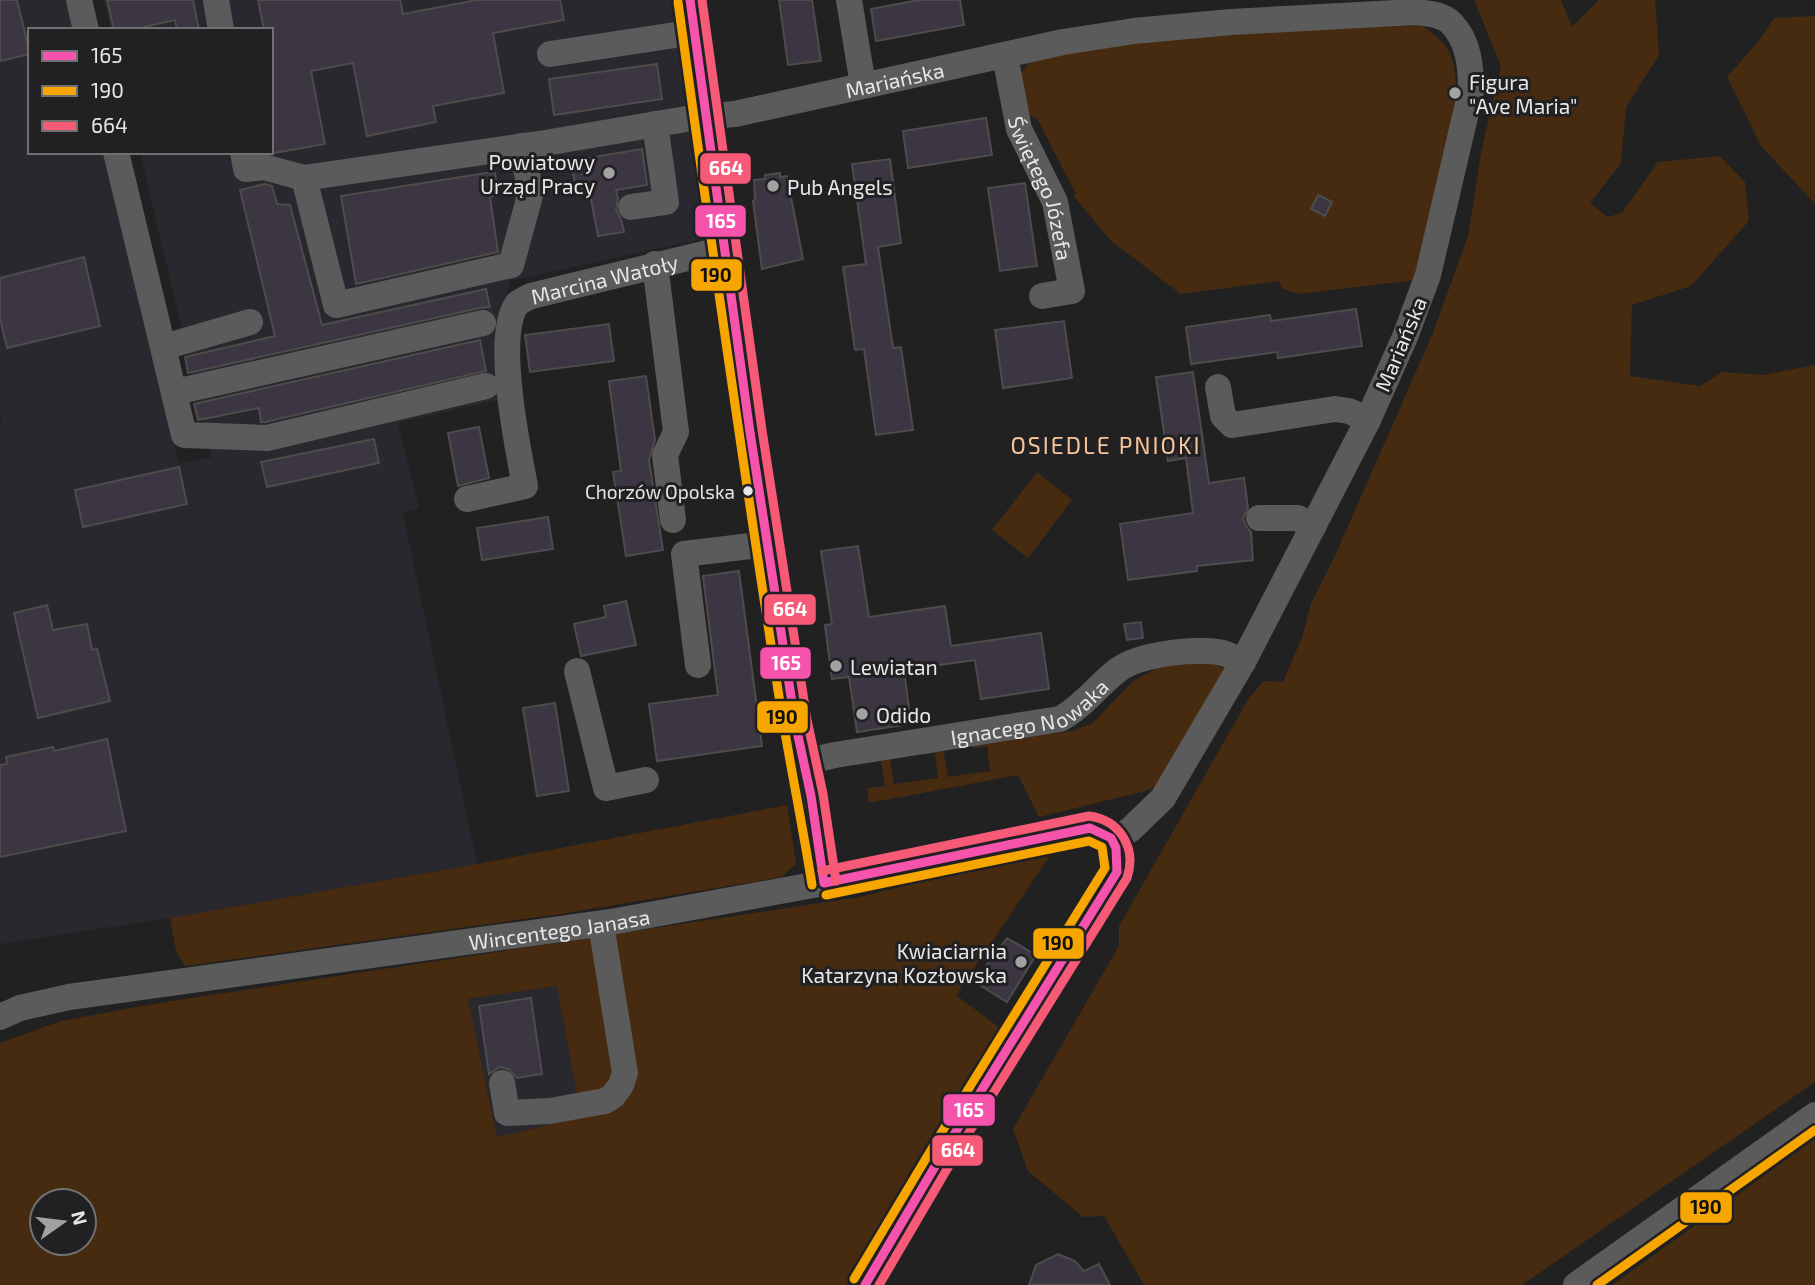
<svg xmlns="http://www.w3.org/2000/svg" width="1815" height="1285" font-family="'Exo 2',sans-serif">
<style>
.built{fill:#29282e}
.green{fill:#462b10;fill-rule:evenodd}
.building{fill:#3b3641;stroke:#4c4c4c;stroke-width:2}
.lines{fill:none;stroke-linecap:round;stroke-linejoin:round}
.minor{stroke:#5b5b5b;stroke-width:26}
.bus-1-casing{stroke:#212022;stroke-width:14}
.bus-2-casing{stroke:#212022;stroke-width:14}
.bus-3-casing{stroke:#212022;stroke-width:14}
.bus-1{stroke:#f653ac;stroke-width:9}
.bus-2{stroke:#f7a600;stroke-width:9}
.bus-3{stroke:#f75a77;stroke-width:9}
.poi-dot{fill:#a2a2a2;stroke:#212022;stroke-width:2.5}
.bus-dot{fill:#e7e7e8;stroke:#212022;stroke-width:2.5}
.labels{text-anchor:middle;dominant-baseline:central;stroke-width:6;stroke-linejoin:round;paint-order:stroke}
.bus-label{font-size:19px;fill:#e7e7e8;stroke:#212022;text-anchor:end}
.street-label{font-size:21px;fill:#e7e7e8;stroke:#212022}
.poi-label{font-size:21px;fill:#e7e7e8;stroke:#212022;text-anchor:start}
.neighbourhood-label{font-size:23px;letter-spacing:2px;fill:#f8c59b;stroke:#212022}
.line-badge{stroke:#212022;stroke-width:2.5}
.badge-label{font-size:19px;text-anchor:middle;font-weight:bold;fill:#fff}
.pale-badge-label{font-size:19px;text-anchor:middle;font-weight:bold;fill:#111}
</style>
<rect width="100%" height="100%" fill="#212121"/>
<path class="built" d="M0 0H71L78 30H30V152H108L179 464 212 457 140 152H271V30H111L104 0H673L706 238 510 281 498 339 501 399 398 423 419 508 403 513 477 864 170 918 0 944V426L2 425 0 418Z
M557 986 581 1117 497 1137 468 999Z"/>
<path class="green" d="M1474 0H1561L1572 27 1599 0H1655L1659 55 1626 107 1621 163 1590 203 1607 217 1622 213 1658 162 1720 156 1745 182 1749 221 1691 286 1632 305 1630 376 1700 386 1722 372 1763 375 1815 365V1082L1522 1285H1144L1104 1216 1083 1217 1028 1171 1013 1129 1119 946V926L1249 698 1264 681 1283 682 1303 635 1311 603 1334 558 1433 333 1468 236 1481 153 1501 66Z
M1815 16V204L1761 146 1727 77 1758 42 1774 18Z
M1421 25C1433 33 1445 42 1451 56 1470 100 1428 231 1416 280L1297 294 1282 288 1279 281 1181 294 1111 241 1073 195 1076 194 1037 118 1024 114C1020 89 1011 73 1037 58L1175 36Z
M1037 472 1072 500 1028 558 992 530Z
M1182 662H1211L1224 668 1225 677 1160 785 1141 792 1039 817 1018 775 869 803 867 788 885 786 881 761 890 759 894 784 938 778 935 753 920 755 943 748 948 777 990 771 987 746 973 748V744L1073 731 1093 723 1133 681 1157 668Z
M787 805 796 864 782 877 560 914 185 966 176 951 170 918 477 864Z
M1055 848 956 995 1000 1028 847 1285H0V1043L61 1021 165 1002 860 897ZM557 986 581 1117 497 1137 468 999ZM42 1201H84V1243H42Z
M1815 1139V1285H1612Z"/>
<path class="building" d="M0 0H17L30 54 0 61Z
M107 0H193L199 30H177L175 20 131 30H114Z
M258 0H400L403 14 477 0H560L564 20 493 33 504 93 433 106 436 122 367 136 353 63 311 71 325 144 274 153H271V30H264Z
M779 0H812L821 61 788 65Z
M919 0H960L964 25 876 41 871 9Z
M657 64 662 99 554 115 549 79Z
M986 118 992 155 908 168 903 131Z
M642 149 647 185 616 190 618 199 616 210 621 219 624 232 598 236 590 194 577 196 571 161Z
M890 159 901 243 878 247 893 348 901 347 913 430 876 435 864 349 855 350 843 267 866 264 852 164Z
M486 173H495L498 195 490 197 498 252 356 284 341 196Z
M780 173V177L787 176 803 259 762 269 753 201 755 200 754 180 765 179V175Z
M1025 183 1037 266 1000 271 988 188Z
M265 184 272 186 277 204 290 205 322 325 486 289 490 307 480 308 188 373 185 357 275 336 240 190Z
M1318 195 1332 202 1325 216 1311 209Z
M84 257 100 326 7 348 0 318V278Z
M1356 309 1362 346 1278 358 1277 352 1191 364 1186 327 1270 315 1271 321Z
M1064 321 1072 378 1003 388 995 330Z
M609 324 614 361 530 372 525 335Z
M480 340 486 371 265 422H261L259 408 198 420 194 404Z
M1193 372 1209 483 1244 478 1248 508 1243 519 1246 526 1251 532 1253 560 1197 566V571L1128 580 1120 524 1193 513 1186 458 1168 461 1156 377Z
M646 376 655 440 649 460 663 550 626 556 613 472 621 471 609 381Z
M479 427 489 478 458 486 448 433Z
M374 439 379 463 267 487 261 462Z
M179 467 187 504 83 527 75 490Z
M548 517 553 549 482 560 477 528Z
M858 546 869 617 945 606 951 646 1041 633 1049 689 981 699 975 660 904 670 911 724 857 732 849 677 832 679 825 625 832 624 821 551Z
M739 571 762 746 657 761 649 704 718 695 703 576Z
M626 601 636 645 581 656 574 624 606 617 604 606Z
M47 605 53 630 87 624 92 650 97 649 110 701 38 718 14 613Z
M1141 622 1143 638 1127 640 1124 624Z
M555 703 569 791 537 796 523 708Z
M107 739 126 831 0 857V765L7 764 6 757 53 747 54 751Z
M1007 938 1036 955 1007 1002 978 984 988 969 985 967Z
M531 998 542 1074 517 1078 508 1069 500 1067 489 1074 479 1006Z
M1058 1254 1075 1261 1084 1271 1099 1264 1110 1285H1029L1036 1265Z"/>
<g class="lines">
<g class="minor">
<path d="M79 0 86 30"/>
<path d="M216 0 221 30"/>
<path d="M690 0 750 432 795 722 811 796 824 883"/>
<path d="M849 0 863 85"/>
<path d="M550 54 695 32"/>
<path id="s1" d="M1005 56 1019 129 1055 202 1072 291 1042 296"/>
<path d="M116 152 184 435 267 438 486 386"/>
<path id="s2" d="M243 152 246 169 264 167 304 178 545 143 692 118 735 114 1063 42 1134 31 1231 22 1414 12C1426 13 1442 14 1451 23 1469 41 1471 67 1471 91L1428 275 1405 337 1368 420 1243 662 1163 798 1131 829 1114 841"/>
<path d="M304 178 336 305 511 265 531 192 521 146"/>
<path d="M631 207 666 202 655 124"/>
<path d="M655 264 676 432 665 455 673 520"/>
<path d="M164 347 250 322"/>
<path d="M1218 387 1223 416 1232 425 1335 409 1349 411 1368 420"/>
<path d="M175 392 483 323"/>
<path id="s3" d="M467 499 525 486C518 448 494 336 517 304 520 301 527 298 531 296L724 249"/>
<path d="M1259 518H1298L1313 527"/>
<path d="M698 665 684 554 767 544"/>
<path d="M577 671 606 788 646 780"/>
<path id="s4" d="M804 762 835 755 1060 719C1083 707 1098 685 1118 670 1139 654 1198 647 1223 653 1230 655 1237 659 1243 662"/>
<path id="s5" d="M0 1017 20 1008 69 997 611 922 824 883 1090 828 1105 832 1114 841 1118 852 1117 872 950 1141 865 1285"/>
<path d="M502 1083 507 1113 550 1111 605 1101 613 1096 621 1085 625 1073 601 924"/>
<path d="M1576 1285 1815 1115"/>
</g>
<g class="bus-1-casing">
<path id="bus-1" d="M690 0 750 432 795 722 811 796 824 883
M824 883 1090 828 1111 838 1116 848 1117 872 950 1141 865 1285"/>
</g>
<g class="bus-2-casing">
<path id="bus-2" d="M678 2C709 227 741 452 776 677 786 746 801 815 812 885
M826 895 1089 841 1102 847 1105 868 940 1135 854 1279
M1597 1285 1815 1130"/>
</g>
<g class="bus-3-casing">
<path id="bus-3" d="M702 0 762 430 807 720 823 794 836 881
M822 871 1089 816C1120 820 1137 848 1127 878L960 1147 879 1285"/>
</g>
<use href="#bus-1" class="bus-1"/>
<use href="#bus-2" class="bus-2"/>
<use href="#bus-3" class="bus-3"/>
</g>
<g class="poi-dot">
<circle cx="1455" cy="93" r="7"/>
<circle cx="609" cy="173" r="7"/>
<circle cx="773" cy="186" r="7"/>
<circle cx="836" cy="666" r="7"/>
<circle cx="862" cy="714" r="7"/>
<circle cx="1021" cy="962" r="7"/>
</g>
<circle class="bus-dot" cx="748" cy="491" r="6"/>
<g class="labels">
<g class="bus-label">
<text x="735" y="491">Chorzów Opolska</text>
</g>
<g class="street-label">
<text stroke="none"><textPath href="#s2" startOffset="676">Mariańska</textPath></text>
<text stroke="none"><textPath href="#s1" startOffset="138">Świętego Józefa</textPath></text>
<text stroke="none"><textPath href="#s3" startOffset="336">Marcina Watoły</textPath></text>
<text transform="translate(1400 344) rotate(-67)">Mariańska</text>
<text stroke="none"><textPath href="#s4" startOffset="233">Ignacego Nowaka</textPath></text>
<text stroke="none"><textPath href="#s5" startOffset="567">Wincentego Janasa</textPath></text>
</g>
<g class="poi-label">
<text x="1469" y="81">Figura<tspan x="1469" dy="24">"Ave Maria"</tspan></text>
<text x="595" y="161" text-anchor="end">Powiatowy<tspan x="595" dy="24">Urząd Pracy</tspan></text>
<text x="787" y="186">Pub Angels</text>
<text x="850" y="666">Lewiatan</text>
<text x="876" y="714">Odido</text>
<text x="1007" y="950" text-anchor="end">Kwiaciarnia<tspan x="1007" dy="24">Katarzyna Kozłowska</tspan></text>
</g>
<g class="neighbourhood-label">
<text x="1106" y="445">OSIEDLE PNIOKI</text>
</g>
</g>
<g class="line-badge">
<rect x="699" y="152" width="53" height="33" rx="7" fill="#f75a77"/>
<rect x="694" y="204" width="53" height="34" rx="7" fill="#f653ac"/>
<rect x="690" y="258" width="53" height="34" rx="7" fill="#f7a600"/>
<rect x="763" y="593" width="54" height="33" rx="7" fill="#f75a77"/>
<rect x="759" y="646" width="53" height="34" rx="7" fill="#f653ac"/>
<rect x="756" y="700" width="53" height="34" rx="7" fill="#f7a600"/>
<rect x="1032" y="927" width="53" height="33" rx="7" fill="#f7a600"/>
<rect x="942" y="1093" width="54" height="34" rx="7" fill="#f653ac"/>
<rect x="931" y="1134" width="53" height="33" rx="7" fill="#f75a77"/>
<rect x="1679" y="1191" width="54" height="33" rx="7" fill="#f7a600"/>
</g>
<g class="badge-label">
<text x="726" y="175">664</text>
<text x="721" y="228">165</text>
<text x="790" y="616">664</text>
<text x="786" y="670">165</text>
<text x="969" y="1117">165</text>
<text x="958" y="1157">664</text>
</g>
<g class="pale-badge-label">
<text x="716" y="282">190</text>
<text x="782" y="724">190</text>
<text x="1058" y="950">190</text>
<text x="1706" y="1214">190</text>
</g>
<rect x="28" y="28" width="245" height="126" fill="#212022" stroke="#707071" stroke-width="2"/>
<rect x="42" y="51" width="35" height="10" fill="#f653ac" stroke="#707071" stroke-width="2"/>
<text x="91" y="63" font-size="21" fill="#e7e7e8">165</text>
<rect x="42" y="86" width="35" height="10" fill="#f7a600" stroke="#707071" stroke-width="2"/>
<text x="91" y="98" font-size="21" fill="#e7e7e8">190</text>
<rect x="42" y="121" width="35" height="10" fill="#f75a77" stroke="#707071" stroke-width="2"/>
<text x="91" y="133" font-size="21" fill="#e7e7e8">664</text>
<g transform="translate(63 1222) rotate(76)"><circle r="33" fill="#212022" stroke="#707071" stroke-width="2"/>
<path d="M0-5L12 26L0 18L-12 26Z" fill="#a2a2a2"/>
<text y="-10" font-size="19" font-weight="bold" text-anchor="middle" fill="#e7e7e8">N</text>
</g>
</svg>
